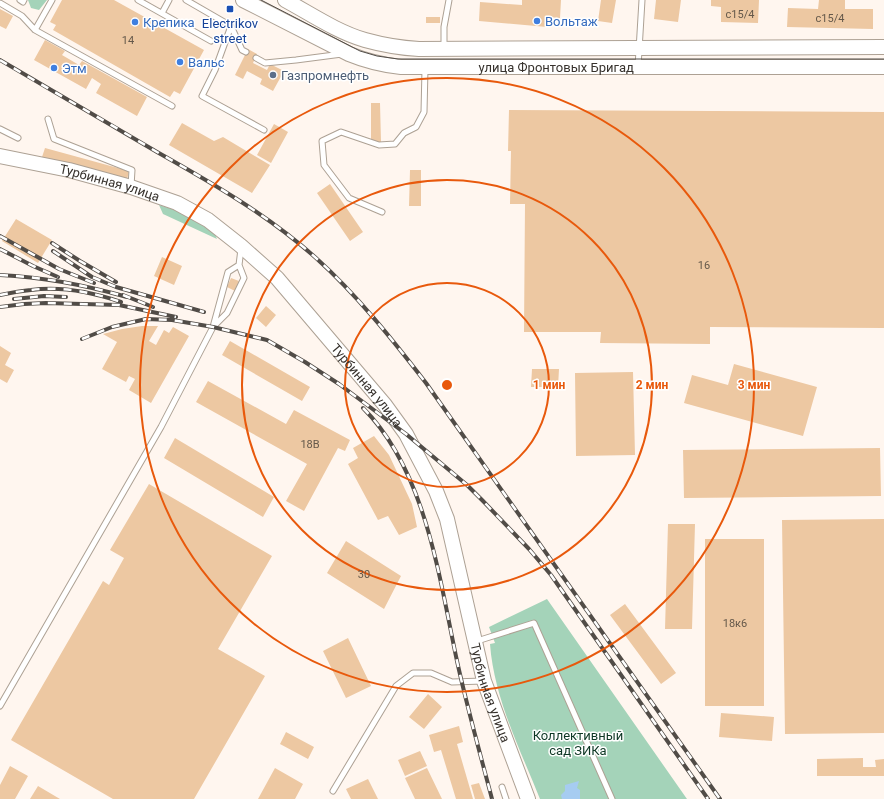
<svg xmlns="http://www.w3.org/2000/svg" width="884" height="799" font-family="Roboto,sans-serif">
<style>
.green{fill:#a4d3b9}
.water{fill:#a6ccf1}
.building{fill:#edc8a2}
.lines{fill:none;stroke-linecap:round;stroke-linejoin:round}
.service-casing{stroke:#ada194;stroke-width:7}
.secondary-casing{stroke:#ada194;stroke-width:16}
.service{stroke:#fff;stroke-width:5}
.secondary{stroke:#fff;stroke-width:14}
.tram{stroke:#514c47;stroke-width:1}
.rail-casing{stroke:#514c47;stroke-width:4}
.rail{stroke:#fff;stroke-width:2.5;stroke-dasharray:8;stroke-linecap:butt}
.ring{fill:none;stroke:#e8590c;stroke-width:2}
.transit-dot{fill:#1a4fb4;stroke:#fff;stroke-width:1.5}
.shop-dot{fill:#3f7fe0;stroke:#fff;stroke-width:1.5}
.service-dot{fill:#5c6f8a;stroke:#fff;stroke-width:1.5}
.labels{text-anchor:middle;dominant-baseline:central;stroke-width:3;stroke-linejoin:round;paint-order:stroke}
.number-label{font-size:11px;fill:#64584a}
.shop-label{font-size:13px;fill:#366cbe;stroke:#fff;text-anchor:start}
.transit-label{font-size:13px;fill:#164399;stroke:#fff}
.street-label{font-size:13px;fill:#37322d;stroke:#fff}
.service-label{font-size:13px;fill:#4e5e75;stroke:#fff;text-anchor:start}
.park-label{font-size:13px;fill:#0d3724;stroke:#fff}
.centre{fill:#e8590c;stroke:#fff;stroke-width:2}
.ring-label{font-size:12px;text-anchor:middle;font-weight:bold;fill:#e8590c;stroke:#fff;stroke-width:3;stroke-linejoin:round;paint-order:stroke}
</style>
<rect width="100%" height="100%" fill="#fff6ef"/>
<path class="green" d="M28 0H47L39 10 31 8Z
M159 205 175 210 214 232 217 239 163 214Z
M547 599 687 799H540C520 749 494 698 490 644L495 643 489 627Z"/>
<path class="water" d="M579 781 577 788 580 790V799H562L561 795 565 791V785Z"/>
<path class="building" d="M62 0H114L204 50 180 94 174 91 170 97 53 30 56 25 50 22Z
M522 0H561L560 18 548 17 547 27 479 21 480 2 522 5Z
M601 0H616L612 23 598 21Z
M656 0H681L678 22 654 19Z
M711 0H759L758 23 721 22V7L711 6Z
M819 0H845V9H873V29L787 27 788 8 818 9Z
M0 9 13 16 6 29 0 26Z
M426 17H440V23H426Z
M45 40 65 51 62 55 79 65 82 61 147 97 137 116 96 93 101 84 92 78 86 89 34 60Z
M248 49 257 54 253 63 267 70 270 64 284 71 273 91 260 84 262 79 247 71 243 79 235 75Z
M371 103H380L381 142H371Z
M509 110 884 112V328L710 327V344L600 343 601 332H524L525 204H510L511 151H508Z
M182 123 214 141 223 137 270 165 252 193 169 145Z
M274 124 288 132 271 163 257 155Z
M45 148 129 171 127 180 42 157Z
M410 170H421V206H409Z
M330 184 363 232 350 241 317 193Z
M16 219 52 240 38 263 2 241Z
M162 257 182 266 174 285 154 276Z
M231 278 239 281 235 291 227 287Z
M266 306 276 315 266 327 256 318Z
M142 326H158L149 341 156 345 164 330 169 333 173 327 189 336 151 403 129 390 135 379 129 376 126 382 102 369 117 342 103 334 122 329Z
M230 341 310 387 302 401 222 355Z
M0 346 11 353 5 365 14 370 7 383 0 379Z
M734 364 817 387 803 436 684 403 692 375 728 385Z
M532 369H559L558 387H531Z
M633 372 635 455 576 456 575 373Z
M208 381 286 424 294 410 350 440 345 451 338 448 304 511 286 501 307 464 196 402Z
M374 436 389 455 412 504 417 527 399 535 388 516 378 520 348 464 358 458 353 448Z
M175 438 274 497 263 517 164 458Z
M880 448 881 496 684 498 683 450Z
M149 484 272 556 218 649 265 676 194 799H113L11 740 103 581 109 585 124 558 110 550Z
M884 519V733L785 734 782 520Z
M668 524H695L692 629H665Z
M705 539H764V706H705Z
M346 541 401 576 384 609 327 573Z
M625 604 676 673 661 684 610 615Z
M348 638 371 686 346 698 323 651Z
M428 694 442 707 424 729 409 717Z
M721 713 774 717 772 741 719 737Z
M459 726 463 742 457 744 473 799H456L441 750 434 752 429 735Z
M286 732 314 747 308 759 280 744Z
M420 751 427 766 405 776 398 760Z
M863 758V767H876L875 760 884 759V776H817V759Z
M10 766 28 776 15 799H0V785Z
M275 768 303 784 295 799H258Z
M427 768 442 799H415L405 778Z
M368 779 378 799H351L346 789Z
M479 783 485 799H475L471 785Z
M38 786 60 799H30Z"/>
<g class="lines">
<g class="service-casing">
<path id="service" d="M20 0 23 2 24 0
M138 0 211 41
M186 0 231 26 242 50 246 52
M0 3 22 16 35 30 172 106
M162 13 169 0
M231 26 215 70 202 96 264 130
M35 30 52 0
M444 49V27L449 0
M256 58 265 63 296 60 342 54
M638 67 642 0
M48 119 54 139 132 170 131 186
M0 129 18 138
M382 212 349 198 324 165 322 141 341 132 379 145 395 144 404 133 416 127 424 112 425 69
M214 326 227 313 244 278 239 265 241 249
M477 641 534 623 612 799
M0 706 161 427 213 327 228 272 239 265
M502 787 506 799
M333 791 396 686 413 673H431L452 682 483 681"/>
</g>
<g class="secondary-casing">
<g id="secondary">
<path id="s1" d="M243 0 349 54C366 61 382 65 401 67H884"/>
<path d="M285 0C311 14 337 32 365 40 383 45 401 48 419 49L884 47"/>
<path id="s2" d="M0 156 69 170 131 187 177 203 208 220 241 246 277 278 385 405 406 434 436 491 447 519 484 681 528 799"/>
</g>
</g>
<use href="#service" class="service"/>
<use href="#secondary" class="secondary"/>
<path class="tram" d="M261 0 360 51 377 56 398 59H884"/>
<g class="rail-casing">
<path id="rail" d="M0 60C52 91 105 121 157 152 212 183 268 215 316 258 357 295 392 339 426 383L720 799
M0 236 59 269 94 283
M52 243 80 261 116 282
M0 249 33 266 58 277
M53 251 92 277 116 287 204 312
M0 275C43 277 85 285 127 297
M0 295C10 293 21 291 31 290 61 286 92 292 121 302
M123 295 153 307
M14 299 44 296 66 297
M0 307 24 304 46 303 119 305 176 317
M82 339 112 327 146 319 172 320 213 327 267 340 305 362 339 384 406 434 467 485 483 501 529 549 551 575 708 799
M363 408C426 471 439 577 457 661 467 707 480 753 492 799"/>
</g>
<use href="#rail" class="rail"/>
</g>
<g class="ring">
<circle cx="447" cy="385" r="102"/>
<circle cx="447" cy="385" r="205"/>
<circle cx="447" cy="385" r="307"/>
</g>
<rect class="transit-dot" x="226" y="5" width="8" height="8" rx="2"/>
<g class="shop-dot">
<circle cx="537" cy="21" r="4"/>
<circle cx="135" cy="22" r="4"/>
<circle cx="180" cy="62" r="4"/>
<circle cx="54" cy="68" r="4"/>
</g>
<circle class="service-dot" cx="273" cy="75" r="4"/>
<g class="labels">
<g class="number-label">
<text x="740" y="14">с15/4</text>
<text x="830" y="18">с15/4</text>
<text x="128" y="40">14</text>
<text x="704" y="265">16</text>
<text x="310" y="444">18В</text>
<text x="364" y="574">30</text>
<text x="735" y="623">18к6</text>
</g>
<g class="shop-label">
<text x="545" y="21">Вольтаж</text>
<text x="143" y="22">Крепика</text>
<text x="188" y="62">Вальс</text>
<text x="62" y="68">Этм</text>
</g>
<g class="transit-label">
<text x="230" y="23">Electrikov<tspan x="230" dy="15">street</tspan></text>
</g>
<g class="street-label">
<text stroke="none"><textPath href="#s1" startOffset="328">улица Фронтовых Бригад</textPath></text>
<text stroke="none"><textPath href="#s2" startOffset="113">Турбинная улица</textPath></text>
<text stroke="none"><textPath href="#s2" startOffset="449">Турбинная улица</textPath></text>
<text stroke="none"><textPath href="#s2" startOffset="785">Турбинная улица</textPath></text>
</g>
<g class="service-label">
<text x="281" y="75">Газпромнефть</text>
</g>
<g class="park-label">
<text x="578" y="735">Коллективный<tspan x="578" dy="15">сад ЗИКа</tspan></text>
</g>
</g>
<circle cx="447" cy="385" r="6" class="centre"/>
<g class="ring-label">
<text x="549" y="389">1 мин</text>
<text x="652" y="389">2 мин</text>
<text x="754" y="389">3 мин</text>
</g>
</svg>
